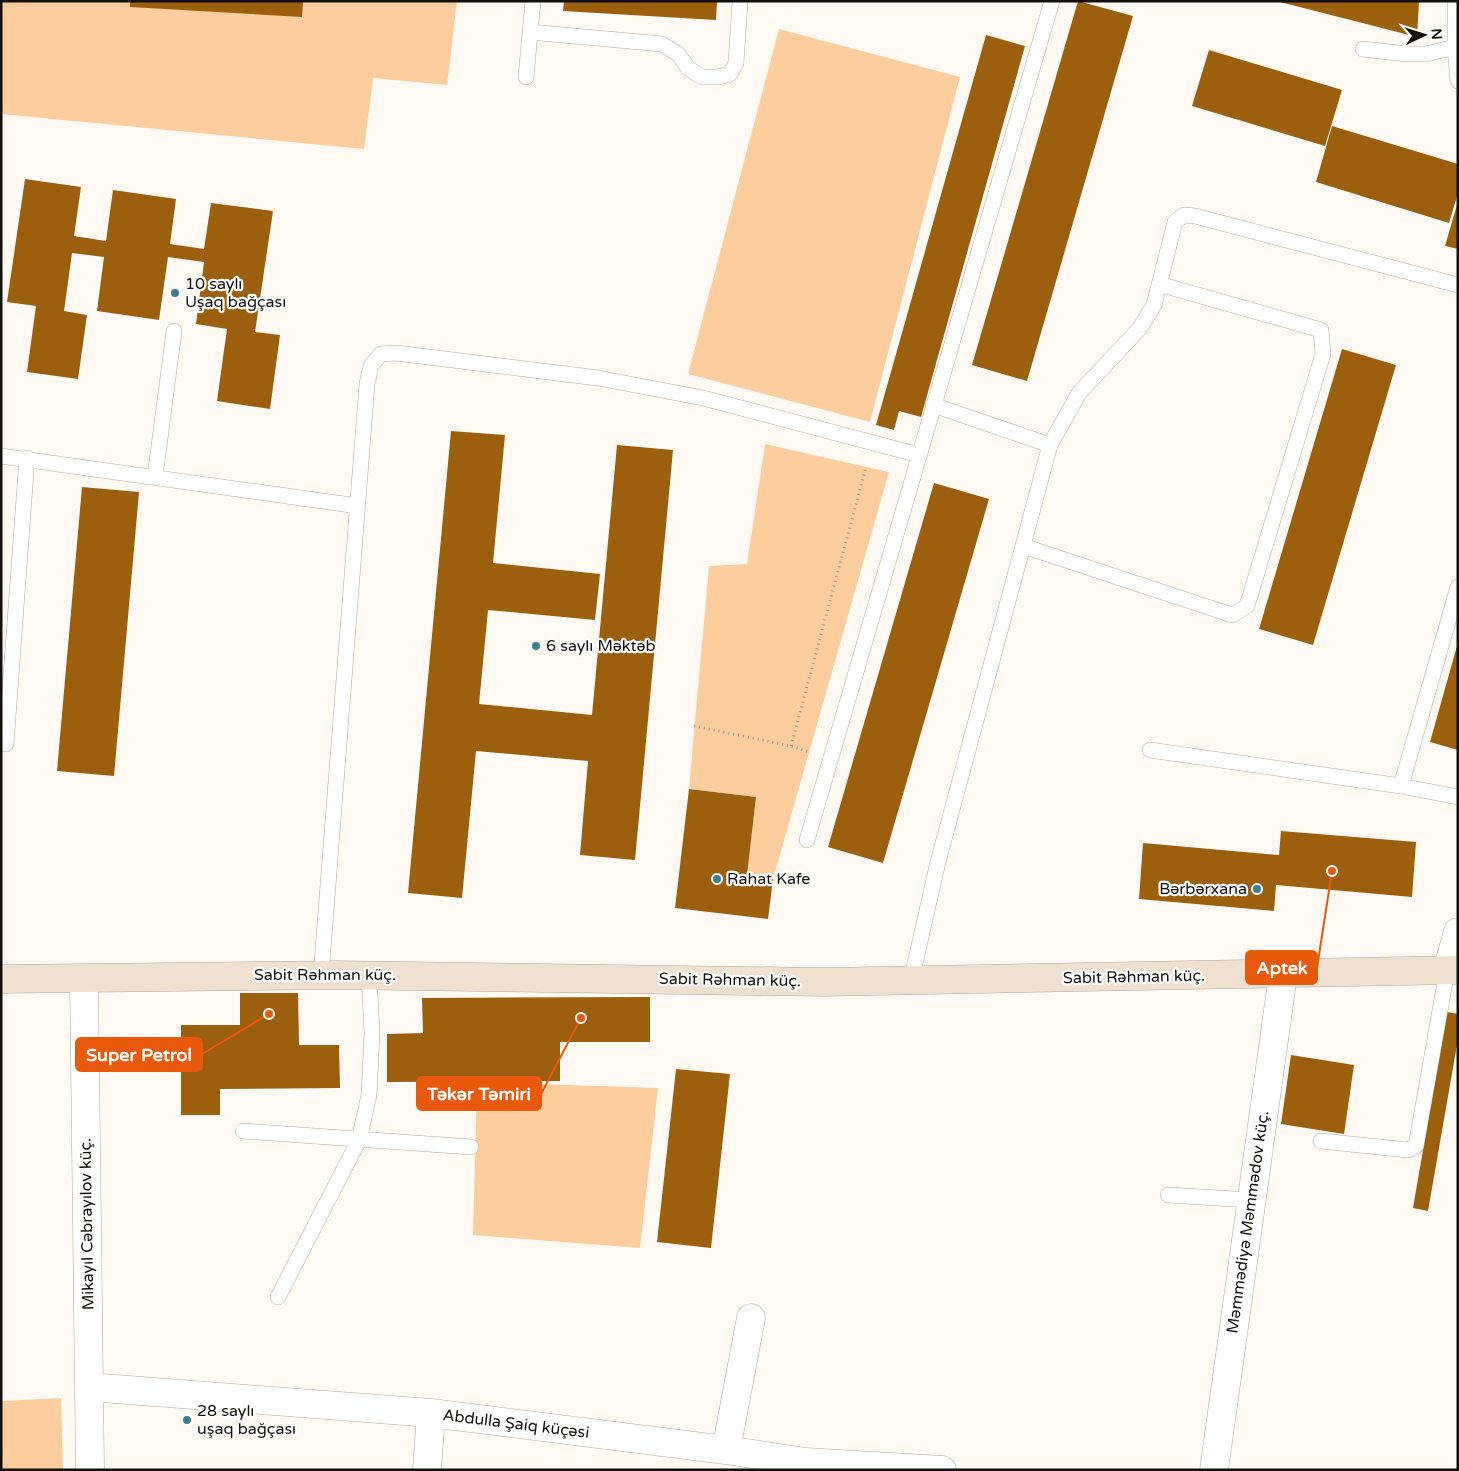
<svg xmlns="http://www.w3.org/2000/svg" width="1459" height="1471" font-family="'Varela Round',sans-serif">
<style>
.green{fill:#fdcd9e}
.building{fill:#9c5f0d}
.lines{fill:none;stroke-linecap:round;stroke-linejoin:round}
.lane-casing{stroke:#aea7a1;stroke-width:16}
.street-casing{stroke:#aea7a1;stroke-width:29}
.secondary-casing{stroke:#aea7a1;stroke-width:29}
.path{stroke:#9d9894;stroke-width:3;stroke-dasharray:1 4;stroke-linecap:butt}
.lane{stroke:#fff;stroke-width:15}
.street{stroke:#fff;stroke-width:28}
.secondary{stroke:#f0e0d0;stroke-width:28}
.poi-dot{fill:#3c7f8f;stroke:#fff;stroke-width:2}
.labels{text-anchor:middle;dominant-baseline:central;stroke-width:4.5;stroke-linejoin:round;paint-order:stroke}
.poi-label{font-size:16px;fill:#120f0d;stroke:#fff;text-anchor:start}
.street-label{font-size:16px;fill:#120f0d;stroke:#fff}
.leader{fill:none;stroke:#e8590c;stroke-width:2}
.callout-dot{fill:#e8590c;stroke:#fff;stroke-width:2}
.callout{fill:#e8590c;stroke:#e8590c;stroke-width:2}
.callout-label{font-size:18px;text-anchor:middle;font-weight:bold;fill:#fff}
</style>
<rect width="100%" height="100%" fill="#fff9f3"/>
<path class="green" d="M1 1H457L447 85 373 78 364 149 1 114Z
M779 29 960 77 870 422 688 374Z
M765 444 889 472 773 879 747 875 756 797 689 789 709 566 747 564Z
M477 1082 658 1088 640 1248 473 1235Z
M61 1398 63 1470H1V1401Z"/>
<path class="building" d="M130 1H303L302 17 130 7Z
M564 1H717L716 20 563 11Z
M1078 1 1133 16 1027 381 972 365Z
M1281 1H1419L1417 37 1280 2Z
M986 35 1025 46 921 417 899 411 894 430 876 425Z
M1209 50 1342 90 1325 146 1192 106Z
M1332 126 1458 164V193L1449 223 1316 182Z
M25 179 81 187 74 236 106 241 113 190 176 199 170 244 204 249 211 203 273 211 255 332 280 335 270 409 217 401 227 329 196 324 204 262 168 257 159 320 97 311 104 257 72 253 64 311 87 315 78 379 27 372 36 306 7 302Z
M1457 205H1458V249L1445 246Z
M1342 349 1396 365 1313 645 1259 629Z
M451 431 505 435 493 563 600 574 595 620 488 610 479 704 592 715 617 445 673 450 635 860 580 855 588 761 476 751 462 898 408 893Z
M934 483 989 499 883 863 828 847Z
M82 487 139 492 114 776 57 771Z
M1457 646 1458 647V750L1430 742Z
M689 789 756 797 747 875 773 879 768 919 675 908Z
M1281 831 1416 842 1412 897 1276 885 1274 911 1139 899 1143 843 1279 855Z
M240 993H298L299 1045H339L340 1088 220 1089V1115H181V1025H240Z
M650 997V1042H560V1081L387 1082V1034L423 1033 422 998Z
M1447 1012 1458 1014V1039L1428 1211 1413 1208Z
M1291 1055 1354 1065 1344 1134 1281 1124Z
M676 1069 730 1074 711 1248 657 1242Z"/>
<g class="lines">
<g class="lane-casing">
<path id="lane" d="M530 32 662 44 678 54 689 69 702 77H719L730 74 736 63 740 1
M1458 48 1455 47 1458 81
M1363 49 1407 54H1426L1455 47V1
M526 77 533 1
M933 405 1050 445
M1 456 358 506
M155 477 174 331
M1023 546 1232 615 1247 606 1323 354 1321 330 1159 284
M1458 587 1401 786 1458 797
M6 744 27 458
M1150 750 1401 786
M807 840 1052 1
M321 975 367 384 371 366 381 354 396 353 598 378 703 398 919 455
M911 981 938 862 1050 445 1079 393 1140 328 1154 305 1175 222 1184 215 1195 216 1458 285
M243 1131 471 1147
M1321 1141 1408 1150 1416 1146 1447 971
M1168 1195 1251 1200
M278 1297 359 1140 369 1095 372 1033 369 975"/>
</g>
<g class="street-casing">
<path id="street" d="M1447 971 1458 932
M84 979 90 1470
M89 1387 431 1413 726 1450 805 1462 942 1470
M726 1450 751 1318
M427 1470 431 1413
M1214 1470 1283 975"/>
</g>
<g class="secondary-casing">
<path id="secondary" d="M1 979 336 975 824 982 1458 970"/>
</g>
<path class="path" d="M694 726 791 746 809 752
M791 746 866 467"/>
<use href="#lane" class="lane"/>
<use href="#street" class="street"/>
<use href="#secondary" class="secondary"/>
</g>
<g class="poi-dot">
<circle cx="175" cy="293" r="5"/>
<circle cx="536" cy="646" r="5"/>
<circle cx="717" cy="879" r="5"/>
<circle cx="1257" cy="889" r="5"/>
<circle cx="187" cy="1420" r="5"/>
</g>
<g class="labels">
<g class="poi-label">
<text x="185" y="284">10 saylı<tspan x="185" dy="18">Uşaq bağçası</tspan></text>
<text x="546" y="646">6 saylı Məktəb</text>
<text x="727" y="879">Rahat Kafe</text>
<text x="1247" y="889" text-anchor="end">Bərbərxana</text>
<text x="197" y="1411">28 saylı<tspan x="197" dy="18">uşaq bağçası</tspan></text>
</g>
<g class="street-label">
<text x="325" y="975">Sabit Rəhman küç.</text>
<text transform="translate(1134 977) rotate(-1)">Sabit Rəhman küç.</text>
<text transform="translate(730 980) rotate(1)">Sabit Rəhman küç.</text>
<text transform="translate(1248 1222) rotate(-82)">Məmmədiyə Məmmədov küç.</text>
<text transform="translate(87 1224) rotate(-91)">Mikayıl Cəbrayılov küç.</text>
<text transform="translate(516 1424) rotate(7)">Abdulla Şaiq küçəsi</text>
</g>
</g>
<path class="leader" d="M1332 871L1317 968M269 1014L202 1054M581 1018L541 1094"/>
<g class="callout-dot">
<circle cx="1332" cy="871" r="5"/>
<circle cx="269" cy="1014" r="5"/>
<circle cx="581" cy="1018" r="5"/>
</g>
<g class="callout">
<rect x="1246" y="951" width="71" height="33" rx="5"/>
<rect x="76" y="1038" width="126" height="33" rx="5"/>
<rect x="417" y="1077" width="124" height="33" rx="5"/>
</g>
<g class="callout-label">
<text x="1282" y="974">Aptek</text>
<text x="139" y="1061">Super Petrol</text>
<text x="479" y="1100">Təkər Təmiri</text>
</g>
<rect width="1459" height="1471" fill="none" stroke="#120f0d" stroke-width="5"/>
<g transform="translate(1424 35) rotate(86)" stroke="#ffffff" stroke-width="4" paint-order="stroke">
<path d="M0-4L9 19L0 12L-9 19Z" fill="#120f0d"/>
<text y="-8" font-size="14" font-weight="bold" text-anchor="middle" fill="#120f0d">N</text>
</g>
</svg>
